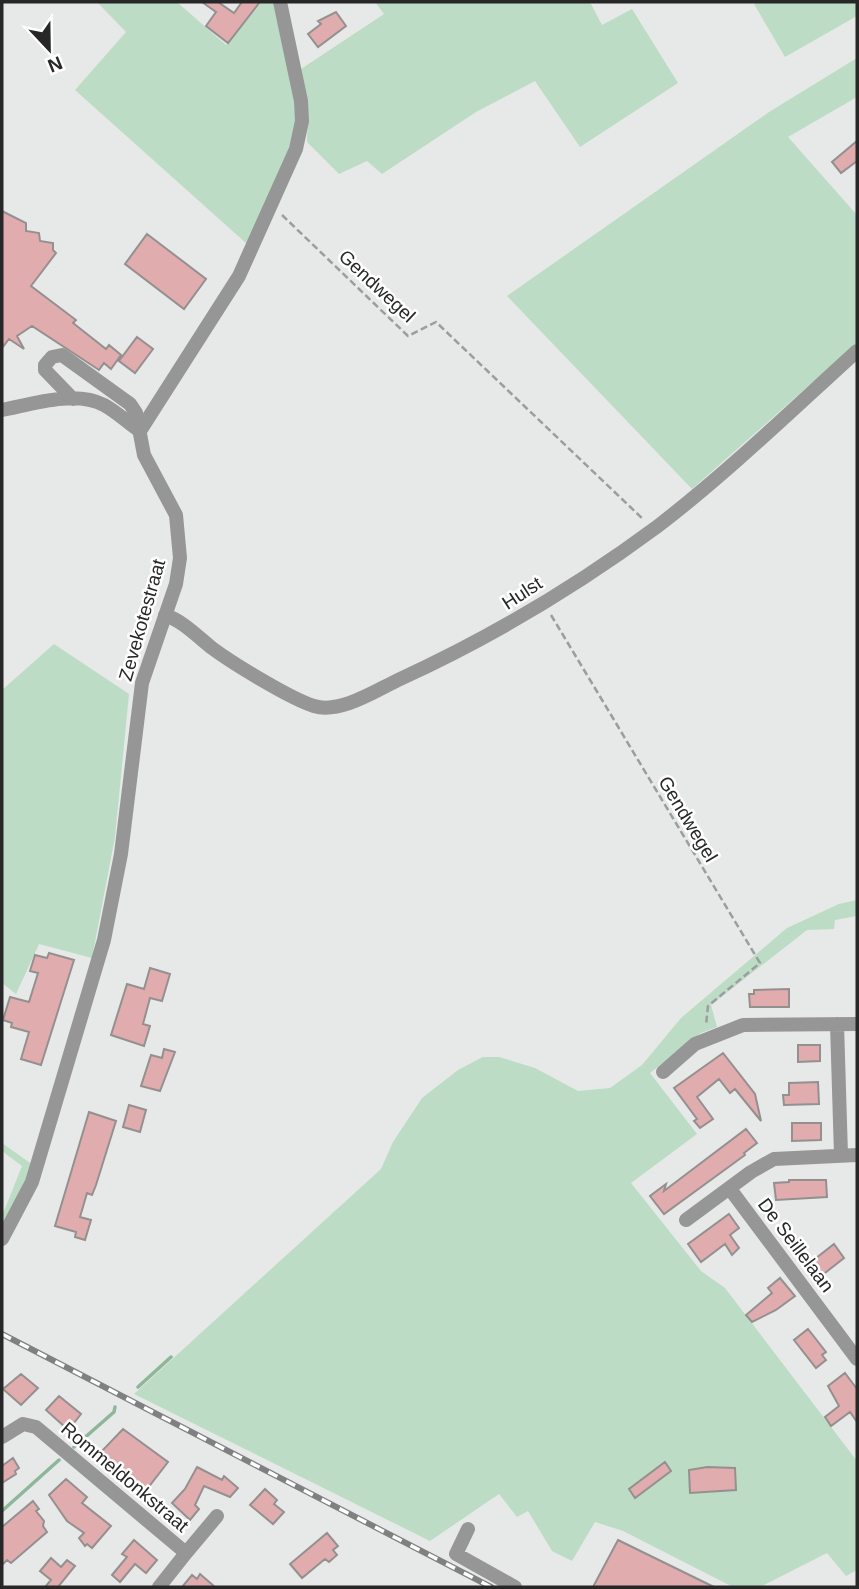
<svg xmlns="http://www.w3.org/2000/svg" width="859" height="1589" font-family="Helvetica,sans-serif">
<style>
.green{fill:#bddcc5}
.lines{fill:none;stroke-linecap:round;stroke-linejoin:round}
.stream{stroke:#8db798;stroke-width:3.5}
.building{fill:#e1acad;stroke:#949090;stroke-width:2}
.path{stroke:#9c9e9d;stroke-width:2.5;stroke-dasharray:7 3.5;stroke-linecap:butt}
.minor{stroke:#959695;stroke-width:14}
.rail-casing{stroke:#7f807f;stroke-width:6}
.rail{stroke:#fff;stroke-width:3.5;stroke-dasharray:10;stroke-linecap:butt}
.labels{text-anchor:middle;dominant-baseline:central;stroke-width:5;stroke-linejoin:round;paint-order:stroke}
.street-label{font-size:19px;fill:#262726;stroke:#fff}
</style>
<rect width="100%" height="100%" fill="#e6e9e7"/>
<path class="green" d="M97 2H177L226 45 262 2H273C279 38 296 75 296 113 295 158 265 204 247 244L75 90 126 32Z
M375 2H590L602 25 632 9 678 83 580 147 535 81 476 112 382 174 367 161 339 174 307 142 308 111 301 69 384 14Z
M760 2H857V16L785 57 754 4Z
M857 58V97L788 137 857 215V343L692 489 507 296 769 112Z
M54 644 129 694 115 837 92 958 39 944 16 994 2 983V690Z
M857 900V916L835 920 834 929 807 930 711 1005 717 1027 701 1033 650 1073 697 1134 631 1183 701 1271 725 1288 857 1461V1570L846 1576 827 1553 760 1587H733L623 1531 595 1522 572 1561 552 1551 528 1511 517 1517 499 1494 430 1541 134 1394 381 1169 393 1142 422 1098 458 1070 483 1057H499L535 1068 578 1091 610 1088 642 1065 681 1018 787 928 839 904Z
M2 1143 33 1165 2 1232V1216L22 1166 2 1151Z"/>
<g class="lines">
<path class="stream" d="M138 1387 171 1357
M74 1447 114 1412 115 1407
M2 1511 59 1460"/>
</g>
<path class="building" d="M202 2H218L234 13 242 2H260L228 43 206 26 216 12Z
M336 12 346 26 318 47 308 34 321 24 318 21Z
M857 141V161L841 173 832 162Z
M2 211 26 223V231L39 233 40 241 53 243V250L56 253 31 286 76 320 73 323 106 349 109 345 121 355 111 369 104 363 99 370 32 326 17 336 24 349 9 339 2 348Z
M147 234 206 279 184 309 125 264Z
M137 337 153 349 135 373 119 361Z
M49 953 74 960 41 1065 21 1059 29 1032 11 1027 12 1023 3 1020 10 997 29 1002 38 973 30 971 35 955 47 958Z
M150 968 170 974 162 1001 150 998 143 1024 150 1026 144 1046 111 1035 127 984 144 989Z
M789 989V1007H750L749 994H754V990Z
M798 1045H820V1061L798 1062Z
M164 1049 175 1052 160 1091 141 1086 151 1055 162 1058Z
M723 1053 755 1094 761 1121 735 1089 730 1093 719 1079 697 1097 713 1119 700 1128 694 1121 697 1119 674 1088Z
M818 1082 819 1104 784 1105 783 1095H789V1083Z
M129 1105 146 1110 140 1132 123 1127Z
M89 1112 116 1121 96 1185 92 1195 87 1193 80 1217 91 1220 85 1240 75 1237 76 1232 55 1226Z
M792 1123H821V1140L792 1141Z
M746 1129 757 1143 744 1153 745 1155 664 1214 650 1196 666 1184 664 1191Z
M789 1180H826L827 1197 776 1200 774 1183 789 1182Z
M729 1214 739 1228 730 1235 739 1248 732 1255 725 1244 701 1262 688 1244Z
M834 1244 844 1258 816 1280 806 1266Z
M780 1278 795 1296 776 1310 752 1322 746 1315 772 1293 768 1288Z
M808 1329 826 1352 822 1355 826 1360 816 1368 794 1340Z
M845 1373 857 1389V1422L850 1412 831 1426 825 1417 839 1406 828 1386Z
M21 1374 38 1388 21 1405 3 1389Z
M59 1396 81 1414 70 1428H66L46 1410Z
M123 1429 168 1462 147 1489 99 1454Z
M13 1458 19 1468 15 1471 16 1474 2 1483V1466Z
M665 1462 671 1471 635 1498 629 1489Z
M197 1467 222 1480 224 1476 238 1488 230 1497 204 1486 195 1505 199 1509 190 1520 172 1503 185 1489Z
M707 1467 735 1468 736 1490 690 1493 689 1470Z
M66 1479 87 1497 82 1503 111 1526 92 1548 87 1544 85 1546 79 1538 84 1533 67 1521 49 1495Z
M265 1489 277 1500 274 1504 284 1512 273 1524 250 1505Z
M33 1501 39 1509 36 1511 44 1521 43 1526 47 1532 11 1563 7 1560 2 1565V1527Z
M327 1533 338 1546 333 1550 337 1555 329 1562 325 1559 302 1578 290 1564Z
M134 1540 157 1560 146 1573 135 1564 120 1582 112 1575 127 1557 122 1554Z
M618 1540 714 1587H593Z
M51 1558 61 1567 67 1560 75 1566 58 1587H45L51 1580 40 1571Z
M200 1574 215 1587H182L192 1575 197 1579Z"/>
<g class="lines">
<path class="path" d="M282 215 408 336 436 322 644 520
M551 615 760 963 708 1006 706 1025"/>
<path class="minor" d="M2 410C32 404 75 390 104 405 117 412 128 423 140 431
M140 431 239 276 296 149 302 121 301 101 280 2
M165 615C183 621 198 637 212 648 232 663 291 699 314 706 340 714 375 691 398 680 490 638 577 586 658 526 728 472 792 410 857 351
M837 1024 841 1155
M663 1072 695 1044 743 1025 857 1024
M730 1189 857 1359
M686 1220 751 1172 774 1159 857 1155
M2 1239 32 1182 104 940 121 854 142 683 176 584 180 558 176 515 144 455 136 413 130 404 62 355 52 357 45 365V370L73 399
M2 1437 23 1424 36 1427 186 1553 159 1587
M468 1529 456 1554 515 1587
M186 1553 217 1516"/>
<g class="rail-casing">
<path id="rail" d="M2 1334 491 1587"/>
</g>
<use href="#rail" class="rail"/>
</g>
<g class="labels">
<g class="street-label">
<text transform="translate(377 286) rotate(43)">Gendwegel</text>
<text transform="translate(522 593) rotate(-33)">Hulst</text>
<text transform="translate(142 620) rotate(-74)">Zevekotestraat</text>
<text transform="translate(688 819) rotate(59)">Gendwegel</text>
<text transform="translate(796 1245) rotate(53)">De Seillelaan</text>
<text transform="translate(125 1477) rotate(40)">Rommeldonkstraat</text>
</g>
</g>
<rect width="859" height="1589" fill="none" stroke="#262726" stroke-width="7"/>
<g transform="translate(49 49) rotate(158)" stroke="#ffffff" stroke-width="5" paint-order="stroke">
<path d="M0-5L12 26L0 18L-12 26Z" fill="#262726"/>
<text y="-10" font-size="19" font-weight="bold" text-anchor="middle" fill="#262726">N</text>
</g>
</svg>
